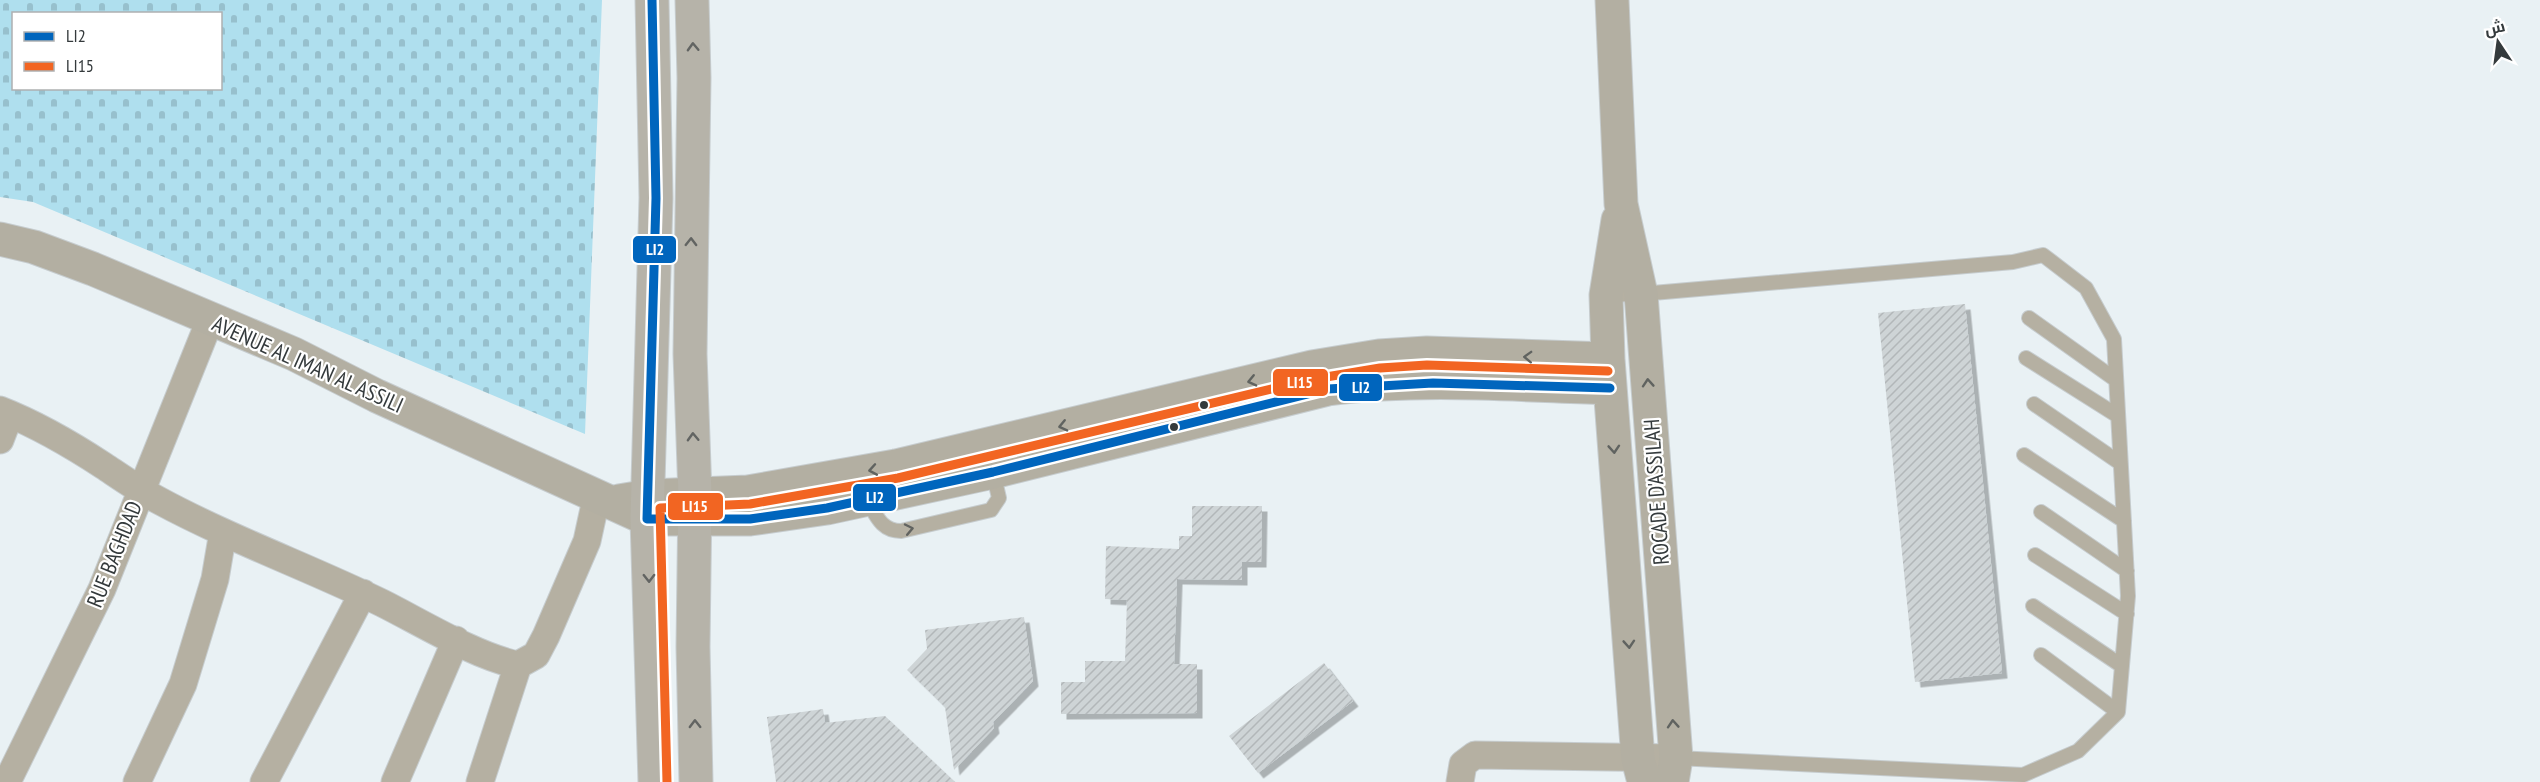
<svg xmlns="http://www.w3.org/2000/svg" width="2540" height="782" font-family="'PT Sans Narrow',Cairo,sans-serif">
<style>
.cemetery{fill:url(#cemetery-stones);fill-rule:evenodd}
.building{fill:url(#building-hatch);filter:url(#shadow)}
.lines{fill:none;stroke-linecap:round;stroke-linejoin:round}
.lane-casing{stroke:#c6ccce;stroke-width:16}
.street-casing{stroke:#c6ccce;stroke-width:29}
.secondary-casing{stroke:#c6ccce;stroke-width:35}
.primary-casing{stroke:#c6ccce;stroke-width:35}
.lane{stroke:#b5b0a2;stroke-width:14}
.street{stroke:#b5b0a2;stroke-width:27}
.secondary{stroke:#b3afa2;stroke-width:33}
.primary{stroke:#b6b3a9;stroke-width:33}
.bus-1-casing{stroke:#fff;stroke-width:14}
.bus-2-casing{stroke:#fff;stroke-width:14}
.bus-1{stroke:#0065bd;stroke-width:9}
.bus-2{stroke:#f26522;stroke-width:9}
.oneway{stroke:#626462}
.oneway2{stroke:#606360}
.oneway3{stroke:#616360}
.bus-dot{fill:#343a3c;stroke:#fff;stroke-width:2}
.labels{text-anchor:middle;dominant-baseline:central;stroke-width:4.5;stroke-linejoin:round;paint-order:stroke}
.street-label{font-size:22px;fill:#343a3c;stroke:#fff}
.line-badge{stroke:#fff;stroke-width:2}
.badge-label{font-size:16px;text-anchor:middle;font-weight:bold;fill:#fff}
</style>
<defs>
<pattern id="cemetery-stones" width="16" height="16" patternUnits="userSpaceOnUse" patternTransform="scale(1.5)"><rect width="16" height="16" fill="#afdfee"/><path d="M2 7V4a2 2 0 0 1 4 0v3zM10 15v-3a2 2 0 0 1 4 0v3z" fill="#97c0cd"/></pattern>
<pattern id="building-hatch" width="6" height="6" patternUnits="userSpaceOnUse" patternTransform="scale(1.5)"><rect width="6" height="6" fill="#ced4d6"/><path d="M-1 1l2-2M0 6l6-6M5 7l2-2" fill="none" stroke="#b2b7b9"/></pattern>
<filter id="shadow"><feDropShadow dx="5.5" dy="5.5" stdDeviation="0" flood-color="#0004"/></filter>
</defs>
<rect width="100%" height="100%" fill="#e9f1f4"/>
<path class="cemetery" d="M0 0H602L585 434 33 202 0 197ZM14 14H220V88H14Z"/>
<path class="building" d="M1965 304 2002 673 1915 682 1878 313Z
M1192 506H1262L1261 562H1242V580L1177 579 1174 664H1197V713L1061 714V682H1085V661H1125L1127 600 1105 599 1106 546 1179 549V536H1192Z
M1024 617 1033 681 993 722 994 728 954 770 945 707 907 670 927 649 925 630Z
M1324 663 1353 701 1258 773 1229 736Z
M823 709 825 723 885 716 955 782H776L767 717Z"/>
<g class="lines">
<g class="lane-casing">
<path id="lane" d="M1606 295 1641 294 2013 262 2043 255 2086 288 2114 339 2128 596 2118 712 2078 751 2023 775 1676 758
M2029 318 2116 380
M2026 358 2118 416
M2034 404 2120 463
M2024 455 2124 521
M867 500C876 515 881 531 901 531L991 510 999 498 993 472
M2041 512 2127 571
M2035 555 2127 614
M2033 606 2122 666
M2041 655 2118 712"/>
</g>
<g class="street-casing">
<path id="street" d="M0 410C36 424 72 445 104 466 122 478 139 490 158 500 230 539 308 567 382 603 422 623 475 656 518 665L536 655 546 636 587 541 597 495
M0 440 10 414
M7 782 102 589 210 320
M137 782 183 684 215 579 223 532
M264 782 363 593
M395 782 456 640
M480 782 518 665
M1460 782 1463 764 1475 755 1676 758"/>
</g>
<g class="secondary-casing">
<path id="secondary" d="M1612 0 1621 204 1641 294 1676 758 1672 782
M1618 220 1606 295 1608 359 1638 759 1644 782
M0 239 34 247 93 269 294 354 377 396 647 519H750L827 508 993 472 1328 389C1421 377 1516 385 1610 388
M619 501 649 496 748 492 896 466 1312 367 1379 356 1427 353 1608 359"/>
</g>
<g class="primary-casing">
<path id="primary" d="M652 0 656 198 647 519 655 782
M692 0 694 78 690 354 695 495 693 647 696 782"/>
</g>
<use href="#lane" class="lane"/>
<use href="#street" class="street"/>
<use href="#secondary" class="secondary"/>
<use href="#primary" class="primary"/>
<g class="bus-1-casing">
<path id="bus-1" d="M652 0 656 198 647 519H750L827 508 993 472 1328 389 1433 383 1610 388"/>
</g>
<g class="bus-2-casing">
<path id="bus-2" d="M667 782 660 508 750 504 898 478 1314 379 1380 368 1427 365 1608 371"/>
</g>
<use href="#bus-1" class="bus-1"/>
<use href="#bus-2" class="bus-2"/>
</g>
<defs><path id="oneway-chevron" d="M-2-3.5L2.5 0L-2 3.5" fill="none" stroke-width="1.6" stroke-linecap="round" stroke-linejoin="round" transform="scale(1.5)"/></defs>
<g class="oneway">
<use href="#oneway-chevron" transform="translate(693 47) rotate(-92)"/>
<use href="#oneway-chevron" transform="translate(691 242) rotate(-89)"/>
<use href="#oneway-chevron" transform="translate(693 437) rotate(-92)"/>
<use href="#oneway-chevron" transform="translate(649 578) rotate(89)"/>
<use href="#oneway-chevron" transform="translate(695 724) rotate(-91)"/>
</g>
<g class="oneway2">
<use href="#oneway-chevron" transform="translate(1528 357) rotate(-178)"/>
<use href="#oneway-chevron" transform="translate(1252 381) rotate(167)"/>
<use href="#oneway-chevron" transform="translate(1648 383) rotate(-94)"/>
<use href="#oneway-chevron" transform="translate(1063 426) rotate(167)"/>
<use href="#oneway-chevron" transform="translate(1614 449) rotate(86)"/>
<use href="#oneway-chevron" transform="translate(873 470) rotate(170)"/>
<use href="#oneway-chevron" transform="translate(1629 644) rotate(86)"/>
<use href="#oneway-chevron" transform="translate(1673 724) rotate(-94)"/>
</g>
<use class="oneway3" href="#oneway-chevron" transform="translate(909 529) rotate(-12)"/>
<g class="bus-dot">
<circle cx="1204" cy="405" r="5"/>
<circle cx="1174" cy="427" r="5"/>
</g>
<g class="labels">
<g class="street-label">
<text transform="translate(308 364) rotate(24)">AVENUE AL IMAN AL ASSILI</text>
<text transform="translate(1656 492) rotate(-94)">ROCADE D'ASSILAH</text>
<text transform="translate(114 554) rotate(-68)">RUE BAGHDAD</text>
</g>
</g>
<g class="line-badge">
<rect x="632" y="235" width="45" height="29" rx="6" fill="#0065bd"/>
<rect x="1272" y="368" width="57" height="29" rx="6" fill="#f26522"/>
<rect x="1338" y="373" width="45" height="29" rx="6" fill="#0065bd"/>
<rect x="852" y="483" width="45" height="29" rx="6" fill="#0065bd"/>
<rect x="667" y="492" width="57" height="29" rx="6" fill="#f26522"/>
</g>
<g class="badge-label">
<text x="655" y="255">LI2</text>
<text x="1300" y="388">LI15</text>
<text x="1361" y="393">LI2</text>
<text x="875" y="503">LI2</text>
<text x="695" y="512">LI15</text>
</g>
<rect x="12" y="12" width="210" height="78" fill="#ffffff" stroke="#aeb0b1" stroke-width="1.5"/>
<rect x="24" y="32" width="30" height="9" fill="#0065bd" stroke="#aeb0b1" stroke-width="1.5"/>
<text x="66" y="42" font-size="18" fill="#343a3c">LI2</text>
<rect x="24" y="62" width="30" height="9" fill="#f26522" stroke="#aeb0b1" stroke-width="1.5"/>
<text x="66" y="72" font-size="18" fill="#343a3c">LI15</text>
<g transform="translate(2498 42) rotate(347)" stroke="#ffffff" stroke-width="4.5" paint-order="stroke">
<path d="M0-4.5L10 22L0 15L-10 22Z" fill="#343a3c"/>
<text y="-9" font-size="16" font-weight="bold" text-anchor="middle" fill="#343a3c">ش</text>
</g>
</svg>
